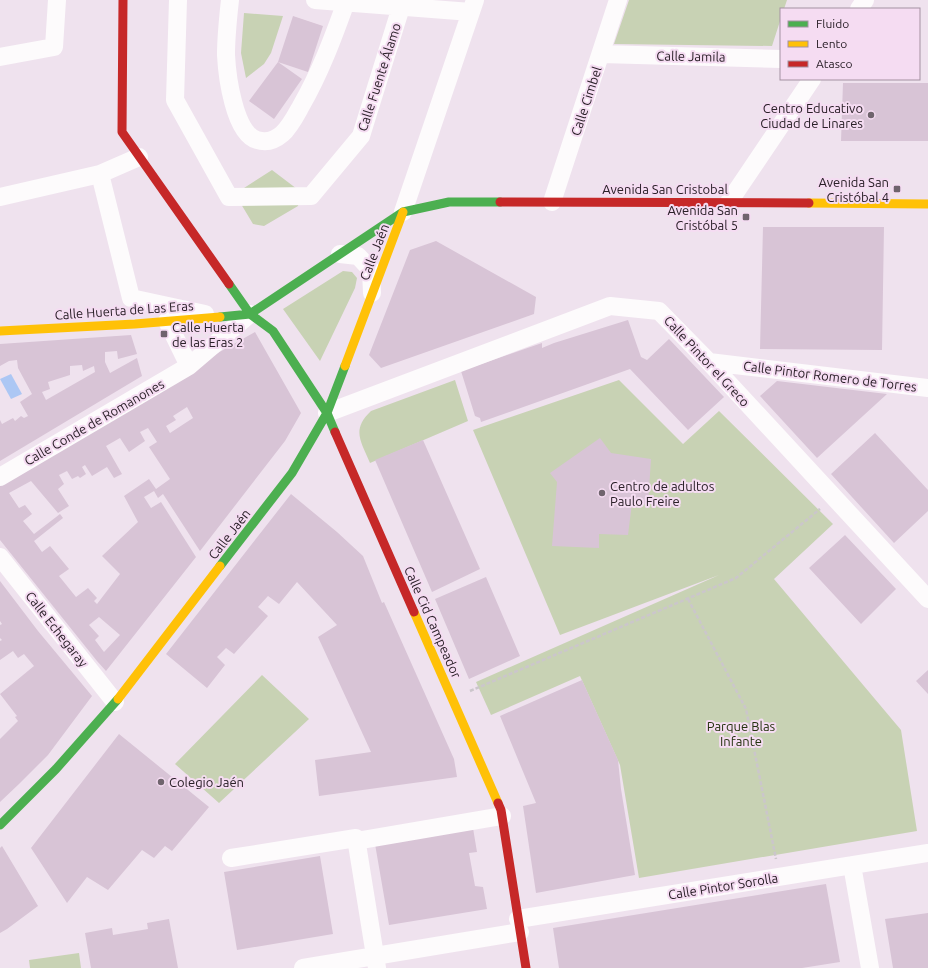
<svg xmlns="http://www.w3.org/2000/svg" width="928" height="968" font-family="Ubuntu,sans-serif">
<style>
.green{fill:#c8d2b4}
.water{fill:#acc7f4}
.building{fill:#d8c4d6;fill-rule:evenodd}
.lines{fill:none;stroke-linecap:round;stroke-linejoin:round}
.path{stroke:#cbc6cb;stroke-width:2.5;stroke-dasharray:4 2;stroke-linecap:butt}
.street{stroke:#fdfbfc;stroke-width:18}
.fast{stroke:#4caf50;stroke-width:9}
.slow{stroke:#ffc107;stroke-width:9}
.jam{stroke:#c62828;stroke-width:9}
.poi-dot{fill:#6f646d;stroke:#f5dcf2;stroke-width:1.5}
.labels{text-anchor:middle;dominant-baseline:central;stroke-width:4;stroke-linejoin:round;paint-order:stroke}
.street-label{font-size:13px;fill:#2a2028;stroke:#f5dcf2}
.poi-label{font-size:13px;fill:#2a2028;stroke:#f5dcf2;text-anchor:end}
.park-label{font-size:13px;fill:#24320e;stroke:#f5dcf2}
</style>
<rect width="100%" height="100%" fill="#efe2ee"/>
<path class="green" d="M629 0H787L784 9H781V18L772 46 614 44Z
M244 13 283 16 271 53 264 64 246 78 241 53Z
M272 170 301 192 298 206 264 226 253 224 241 204 244 188Z
M343 271 352 272 357 278 355 288 320 361 283 309Z
M455 380 468 421 370 463C361 441 351 430 371 411Z
M619 380 683 444 719 411 833 524 774 579 901 730 917 831 639 878 620 765 580 676 491 715 476 682 719 575 560 635 473 430Z
M262 675 309 719 219 803 175 764Z
M79 953 81 968H30L29 960Z"/>
<path class="water" d="M11 374 22 394 11 399 0 379Z"/>
<path class="building" d="M293 16 323 26 308 72 278 62 302 79 274 119 249 101 278 62Z
M843 83H928V141H841Z
M763 227H884L882 350 760 349Z
M436 241 536 297 534 314 381 368 369 355 410 250Z
M628 320 641 357 647 360 669 339 724 397 688 430 630 369 481 422 480 418 475 416 461 371 542 343V348L554 343Z
M255 332 301 413 285 441 200 551 163 494 158 498 154 491 144 497 151 508 161 502 196 557 106 671 97 661 0 540V484L200 363ZM187 407 193 418 170 433 166 426 176 420 173 416ZM148 428 157 442 149 447 170 479 156 489 149 479 124 496 138 522 102 556 120 574 97 604 94 601 97 598 88 588 76 597 59 576 69 569 50 546 42 552 34 541 63 518 60 514 34 534 23 521 32 514 25 505 19 508 9 493 31 481 58 513 69 506 58 489 64 484 59 475 67 471 72 479 78 476 80 478 86 474 82 467 85 465 92 476 107 467 114 478 122 474 106 446 120 438 129 452 145 441 140 432ZM99 617 120 635 104 652 95 640 99 636 89 625Z
M131 335 137 354 118 359 117 351 105 352V362L110 373 137 358 142 376 0 461V420L2 424 13 418 15 421 21 416 24 418 28 416 20 402 32 394 18 368 17 360 9 361 0 366V344ZM82 365 83 371 94 366 95 372 46 400 42 392 50 389 48 382 70 375V366Z
M777 381 887 394 817 458 760 396Z
M875 433 928 490V511L894 543 831 474Z
M600 438 611 453 651 459 648 505 632 503 628 535 599 534V548L552 546 557 482 550 473Z
M423 440 480 569 432 592 375 460Z
M291 494 337 532 363 556 382 603 384 602 454 759 457 777 319 796 315 760 371 752 318 637 337 625 297 582 279 604 268 596 258 607 268 616 234 654 226 648 217 657 225 665 207 688 166 654Z
M845 535 896 589 861 624 809 568Z
M486 577 520 656 469 679 435 599Z
M0 581 38 631 92 696 48 755 19 784 0 802V739L18 721 15 717 17 716 0 694 34 666 24 654 18 658 13 651 0 660V641L2 640 0 638V625L2 624 0 621Z
M928 670V694L916 681Z
M582 680 618 760 621 789 635 875 536 893 523 806 536 803 500 716Z
M119 734 209 807 172 851 165 846 154 858 142 850 108 890 87 877 67 903 31 848Z
M473 828 477 852 469 853 475 886 483 887 487 909 389 925 375 844Z
M2 846 38 906 7 929 0 933V848Z
M320 856 333 934 237 950 224 872Z
M826 884 840 962 802 968H559L553 928Z
M928 913V968H893L885 919Z
M169 919 178 968H91L85 933 112 928 113 935 148 929 147 923Z"/>
<g class="lines">
<path class="path" d="M688 599 746 709 776 859
M470 691 736 578 820 509"/>
<path class="street" d="M178 0 175 100 229 197 311 196 361 136 401 7
M230 0C228 18 226 37 226 55 227 75 234 133 257 140 266 143 275 140 282 134 290 127 296 115 301 106 320 73 333 38 346 2
M315 0 471 12
M859 9 865 0
M601 54 781 59
M0 57 54 47 57 0
M100 174 131 298 205 314
M0 197 100 174 139 157
M552 202 618 0
M729 202 812 79
M403 212 475 0
M340 254 358 256 371 270 372 293
M167 321 189 366
M709 362 928 388
M327 413 610 306 659 311 709 362 928 599
M0 477 189 366 250 314
M0 557 115 702
M356 841 502 816
M231 858 356 838 377 968
M852 865 870 968
M518 919 928 853
M303 968 520 932"/>
<path class="fast" d="M229 284 250 314 273 331 327 413 335 432
M220 317 250 314 403 212 449 202H500
M220 566 292 473 327 413 345 366
M0 825 56 769 118 699"/>
<path class="slow" d="M809 203 928 204
M0 331 135 324 220 317
M345 366 403 212
M414 612 498 803
M118 699 220 566"/>
<path class="jam" d="M123 0 122 132 229 284
M500 202 809 203
M335 432 414 612
M498 803 501 810 526 968"/>
</g>
<g class="poi-dot">
<circle cx="871" cy="115" r="4"/>
<rect x="893" y="185" width="8" height="8" rx="2"/>
<rect x="742" y="213" width="8" height="8" rx="2"/>
<rect x="160" y="330" width="8" height="8" rx="2"/>
<circle cx="602" cy="493" r="4"/>
<circle cx="161" cy="782" r="4"/>
</g>
<g class="labels">
<g class="street-label">
<text transform="translate(691 56) rotate(1)">Calle Jamila</text>
<text transform="translate(379 77) rotate(-72)">Calle Fuente Álamo</text>
<text transform="translate(586 101) rotate(-72)">Calle Cimbel</text>
<text x="665" y="189">Avenida San Cristobal</text>
<text transform="translate(374 252) rotate(-69)">Calle Jaén</text>
<text transform="translate(124 310) rotate(-4)">Calle Huerta de Las Eras</text>
<text transform="translate(707 361) rotate(47)">Calle Pintor el Greco</text>
<text transform="translate(830 376) rotate(7)">Calle Pintor Romero de Torres</text>
<text transform="translate(94 422) rotate(-30)">Calle Conde de Romanones</text>
<text transform="translate(229 534) rotate(-52)">Calle Jaén</text>
<text transform="translate(433 622) rotate(66)">Calle Cid Campeador</text>
<text transform="translate(57 629) rotate(52)">Calle Echegaray</text>
<text transform="translate(723 886) rotate(-9)">Calle Pintor Sorolla</text>
</g>
<g class="poi-label">
<text x="863" y="108">Centro Educativo<tspan x="863" dy="15">Ciudad de Linares</tspan></text>
<text x="889" y="182">Avenida San<tspan x="889" dy="15">Cristóbal 4</tspan></text>
<text x="738" y="210">Avenida San<tspan x="738" dy="15">Cristóbal 5</tspan></text>
<text x="172" y="327" text-anchor="start">Calle Huerta<tspan x="172" dy="15">de las Eras 2</tspan></text>
<text x="610" y="486" text-anchor="start">Centro de adultos<tspan x="610" dy="15">Paulo Freire</tspan></text>
<text x="169" y="782" text-anchor="start">Colegio Jaén</text>
</g>
<g class="park-label">
<text x="741" y="726">Parque Blas<tspan x="741" dy="15">Infante</tspan></text>
</g>
</g>
<rect x="780" y="8" width="140" height="72" fill="#f5dcf2" stroke="#a491a1"/>
<rect x="788" y="21" width="20" height="6" fill="#4caf50" stroke="#a491a1"/>
<text x="816" y="28" font-size="12" fill="#2a2028">Fluido</text>
<rect x="788" y="41" width="20" height="6" fill="#ffc107" stroke="#a491a1"/>
<text x="816" y="48" font-size="12" fill="#2a2028">Lento</text>
<rect x="788" y="61" width="20" height="6" fill="#c62828" stroke="#a491a1"/>
<text x="816" y="68" font-size="12" fill="#2a2028">Atasco</text>
</svg>
